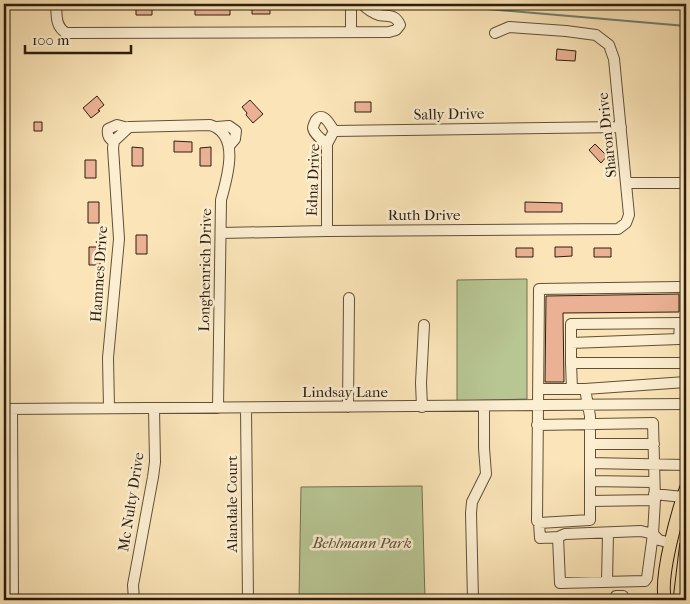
<svg xmlns="http://www.w3.org/2000/svg" width="690" height="604" font-family="'IM FELL French Canon',serif">
<style>
.green{fill:#b8c694;stroke:#727251}
.lines{fill:none;stroke-linecap:round;stroke-linejoin:round}
.stream{stroke:#717f70;stroke-width:2}
.building{fill:#ebb194;stroke:#2c1e0e}
.minor-casing{stroke:#605038;stroke-width:12}
.major-casing{stroke:#2c1e0e;stroke-width:14}
.minor{stroke:#fceed1;stroke-width:10}
.major{stroke:#fbe5b8;stroke-width:12}
.labels{text-anchor:middle;dominant-baseline:central;stroke-width:5;stroke-linejoin:round;paint-order:stroke}
.street-label{font-size:15px;fill:#2c1e0e;stroke:#fceed1}
.park-label{font-size:15px;font-style:italic;fill:#565036;stroke:#fceed1}
</style>
<rect width="100%" height="100%" fill="#fbe5b8"/>
<filter id="stains"><feTurbulence type="fractalNoise" baseFrequency=".004" numOctaves="4"/><feColorMatrix values="0 0 0 0 .2 0 0 0 0 .09 0 0 0 0 .02 0 0 0 .5 -.17"/></filter>
<radialGradient id="worn" r=".72"><stop offset=".6" stop-color="#630" stop-opacity="0"/><stop offset="1" stop-color="#630" stop-opacity=".3"/></radialGradient>
<path class="green" d="M527 279V399L457 401V280Z
M422 486 425 600H299L301 487Z"/>
<g class="lines">
<path class="stream" d="M456 4 475 8 686 26"/>
</g>
<path class="building" d="M230 5V15H195V6Z
M252 5H270V14H252Z
M136 6H152V15H136Z
M557 49 576 51 575 61 556 60Z
M97 96 104 105 98 110 100 111 91 118 83 108Z
M250 100 263 114 253 123 246 115 247 113 242 107Z
M355 102H371V112H355Z
M34 122H42V131H34Z
M174 141 192 142V152H174Z
M595 144 607 156 601 163 589 150Z
M132 147 143 148V166H132Z
M211 147V166H200V148Z
M85 160H96V178H85Z
M88 202H99V223H88Z
M525 202 562 203V212H525Z
M136 235H147V254H136Z
M89 247H100V265H89Z
M555 247H572V256L555 257Z
M516 248H533V257H516Z
M594 248H611V257H594Z
M679 294V312L563 313 564 382H545L546 296Z"/>
<g class="lines">
<g class="minor-casing">
<path id="minor" d="M56 4C57 16 55 26 66 33L389 32 396 30 400 25C395 14 390 17 379 15 373 13 366 8 362 4
M351 32V4
M217 127 229 126 236 131 235 139 229 146
M334 131 621 127
M114 142C109 138 107 136 108 129L117 125 128 128
M327 144C322 140 314 134 313 128 313 126 315 122 316 120 324 111 330 125 334 131
M627 183H686
M327 231V144L334 131
M221 233 327 231 618 229 626 223 629 215 614 59 609 45 596 35 566 31 509 27 495 33
M571 343 679 339 680 323 571 324V363
M539 389H585L590 416V520L539 523 537 521C537 443 539 366 539 289L679 287
M572 389 571 363H686
M585 389 686 382
M348 407 349 298
M422 407 421 383 424 325
M109 408 108 358 119 239 113 148 114 141 129 127 210 125C241 134 227 178 221 200L218 408
M246 408 248 600
M4 409 686 404
M12 409 13 600
M537 425 653 423 655 500 653 534 647 578 645 581 560 583 558 537 540 538 539 523
M590 444H654
M590 463 686 465
M590 481 654 482
M654 494 683 497
M590 501 655 500
M558 537 565 534 641 531 653 534 659 540 671 543
M607 582 608 533
M134 600 133 585 153 477 155 462 154 408
M473 600 471 513 472 502 486 474 484 448V407
M614 600 616 596H623"/>
</g>
<g class="major-casing">
<path id="major" d="M665 600C659 577 678 511 686 488
M678 600 680 596 686 546"/>
</g>
<use href="#minor" class="minor"/>
<use href="#major" class="major"/>
</g>
<g class="labels">
<g class="street-label">
<text transform="translate(449 114) rotate(-1)">Sally Drive</text>
<text transform="translate(607 135) rotate(-96)">Sharon Drive</text>
<text transform="translate(313 180) rotate(-88)">Edna Drive</text>
<text x="424" y="215">Ruth Drive</text>
<text transform="translate(205 270) rotate(-89)">Longhenrich Drive</text>
<text transform="translate(99 274) rotate(-86)">Hammes Drive</text>
<text x="345" y="392">Lindsay Lane</text>
<text transform="translate(131 502) rotate(-81)">Mc Nulty Drive</text>
<text transform="translate(232 504) rotate(-90)">Alandale Court</text>
</g>
<g class="park-label">
<text x="362" y="543">Behlmann Park</text>
</g>
</g>
<rect width="690" height="604" fill="none" stroke="#fbe5b8" stroke-width="20"/>
<rect x="5" y="5" width="680" height="594" fill="none" stroke="#2c1e0e" stroke-width="2.5"/>
<rect x="10" y="10" width="670" height="584" fill="none" stroke="#2c1e0e"/>
<path d="M25 45v8h106v-8" fill="none" stroke="#2c1e0e" stroke-width="2.5"/>
<text x="32" y="45" font-size="15" fill="#2c1e0e" stroke="#fceed1" stroke-width="4" paint-order="stroke">100 m</text>
<rect width="100%" height="100%" filter="url(#stains)"/>
<rect width="100%" height="100%" fill="url(#worn)"/>
</svg>
